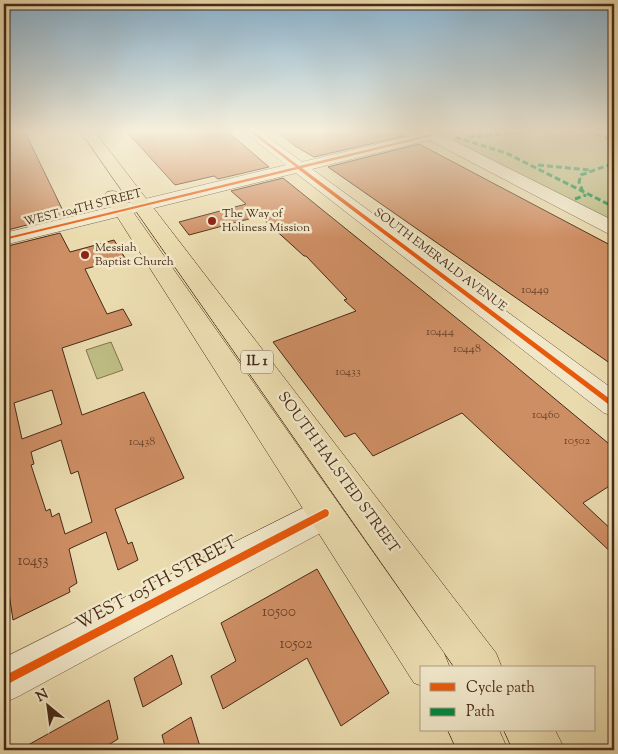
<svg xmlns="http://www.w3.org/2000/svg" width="618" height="754" font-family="'Sorts Mill Goudy',serif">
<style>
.green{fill:#bebe85;stroke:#83744e}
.building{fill:#ce8e64;stroke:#482a18;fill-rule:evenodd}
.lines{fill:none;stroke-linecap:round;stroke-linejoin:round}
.minor-casing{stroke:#70563e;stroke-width:1}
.major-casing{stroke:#482a18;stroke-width:1}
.minor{fill:#f1e8ca;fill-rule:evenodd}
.major{fill:#eadbae;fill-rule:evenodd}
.quiet-far1{stroke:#00873e;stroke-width:3;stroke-dasharray:6 3;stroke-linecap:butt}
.quiet{stroke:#00873e;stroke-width:4;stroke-dasharray:8 4;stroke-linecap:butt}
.cycleway-casing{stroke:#f1e8ca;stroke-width:3}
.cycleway{fill:#e8590c;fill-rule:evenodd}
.poi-dot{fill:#8f2418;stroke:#f1e8ca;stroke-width:2}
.labels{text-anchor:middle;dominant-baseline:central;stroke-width:5;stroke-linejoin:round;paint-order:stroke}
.far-street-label{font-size:12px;fill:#482a18;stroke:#f1e8ca}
.far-poi-label{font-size:12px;fill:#482a18;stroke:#f1e8ca;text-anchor:start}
.number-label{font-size:12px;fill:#6a432b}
.shield{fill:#f1e8ca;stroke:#7b634d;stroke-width:1}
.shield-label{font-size:14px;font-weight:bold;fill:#482a18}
.street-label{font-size:15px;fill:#482a18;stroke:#f1e8ca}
.near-number-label{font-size:15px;fill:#6a432b}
.near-street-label{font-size:18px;fill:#482a18;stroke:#f1e8ca}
</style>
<rect width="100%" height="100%" fill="#eadbae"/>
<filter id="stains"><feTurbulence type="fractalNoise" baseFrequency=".004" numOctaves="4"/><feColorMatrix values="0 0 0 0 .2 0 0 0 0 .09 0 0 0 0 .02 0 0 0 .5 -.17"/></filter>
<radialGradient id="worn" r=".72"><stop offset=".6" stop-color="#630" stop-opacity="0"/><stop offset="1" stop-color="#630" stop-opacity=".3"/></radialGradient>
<path class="green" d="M448 132H614V221L440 134Z
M111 342 123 370 97 379 86 350Z"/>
<path class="building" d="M4 132H25L65 215 4 231Z
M127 132H228L269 167 218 179 214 176 175 185Z
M278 132H398L404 136 314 157 295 146Z
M419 144 614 247V366L328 167Z
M283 178 501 354 614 448V483L583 503 614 532V555L462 413 373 456 355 433 345 437 273 342 356 311 344 300 347 299 306 256H304L260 216 189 235 179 222 246 204 231 191Z
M60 233 70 252 114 240 125 258 85 269 107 314 123 309 132 325 62 348 82 415 144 392 184 478 115 509 128 544 132 542 138 560 118 570 106 532 69 549 77 583 69 588 70 592 13 620 4 561V530L8 528 4 507V247ZM52 390 62 424 22 439 14 403ZM61 440 71 474 78 471 92 522 65 534 59 513 52 517 50 509 46 511 31 465 34 464 31 452Z
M317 569 389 693 341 726 307 658 223 709 211 676 236 661 221 623Z
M172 655 182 684 143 707 134 678Z
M109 700 118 739 100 750H19Z
M191 717 201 750H166L162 735Z"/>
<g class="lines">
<g class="minor-casing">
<path id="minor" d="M245 132H261L302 162 419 134 418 132H436L614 221V235L607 233 429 140 312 169 614 390V416L604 413 296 173 4 245V233L286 165Z
M325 497 337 502 342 513 337 524 19 696 4 703V658Z"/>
</g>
<g class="major-casing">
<path id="major" d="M81 132H95L496 653 502 668H455Z
M113 191 119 192 444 653 450 668H422V686L414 683 104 196 107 192Z
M448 730H499L508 750H457Z
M504 730H555L565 750H513Z"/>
</g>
<use href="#minor" class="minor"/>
<use href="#major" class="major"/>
<path class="quiet-far1" d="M587 132 614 140
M455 137 506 153 612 206
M468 137 528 132
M538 165 590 170
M583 192 579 182 581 175 614 163
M575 199 586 195"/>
<path class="quiet" d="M609 205 614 207"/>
<g class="cycleway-casing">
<path id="cycleway" d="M250 132H254L299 166 432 134V136L302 168 614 402V407H612L298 169 4 240V238L296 167Z
M325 509 328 510 329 513 328 516 4 686V676Z"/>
</g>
<use href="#cycleway" class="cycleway"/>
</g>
<linearGradient id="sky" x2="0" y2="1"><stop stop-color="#8ab6d4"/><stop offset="0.55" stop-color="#f6efdb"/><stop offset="1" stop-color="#f6efdb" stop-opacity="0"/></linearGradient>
<rect width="618" height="238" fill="url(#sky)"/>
<g class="poi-dot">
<circle cx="212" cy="221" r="5"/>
<circle cx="85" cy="255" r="5"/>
</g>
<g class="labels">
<g class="far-street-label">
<text transform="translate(83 208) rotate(-14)">WEST 104TH STREET</text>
<text transform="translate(440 260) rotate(37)">SOUTH EMERALD AVENUE</text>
</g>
<g class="far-poi-label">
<text x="222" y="214">The Way of<tspan x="222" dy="14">Holiness Mission</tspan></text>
<text x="95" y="248">Messiah<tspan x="95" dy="14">Baptist Church</tspan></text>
</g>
<g class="number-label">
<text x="535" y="290">10449</text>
<text x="440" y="332">10444</text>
<text x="467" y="349">10448</text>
<text x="348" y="372">10433</text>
<text x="546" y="415">10460</text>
<text x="577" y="441">10502</text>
<text x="142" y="442">10438</text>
</g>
<rect class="shield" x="241" y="350.5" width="32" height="23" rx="4"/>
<g class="shield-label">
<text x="257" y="362">IL 1</text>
</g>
<g class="street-label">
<text transform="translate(338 473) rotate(54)">SOUTH HALSTED STREET</text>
</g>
<g class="near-number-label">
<text x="33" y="561">10453</text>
<text x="279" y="612">10500</text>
<text x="296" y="644">10502</text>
</g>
<g class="near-street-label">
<text transform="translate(157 584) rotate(-28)">WEST 105TH STREET</text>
</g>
</g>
<rect width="618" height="754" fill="none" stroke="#eadbae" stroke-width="20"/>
<rect x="5" y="5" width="608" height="744" fill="none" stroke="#482a18" stroke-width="2.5"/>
<rect x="10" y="10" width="598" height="734" fill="none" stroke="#482a18"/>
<rect x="420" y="666" width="175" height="65" fill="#f1e8ca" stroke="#ad9c83"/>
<rect x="430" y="683" width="25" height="8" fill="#e8590c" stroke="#ad9c83"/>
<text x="466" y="692" font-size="15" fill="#482a18">Cycle path</text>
<rect x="430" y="708" width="25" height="8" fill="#00873e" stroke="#ad9c83"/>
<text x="466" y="716" font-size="15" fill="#482a18">Path</text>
<g transform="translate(48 706) rotate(331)" stroke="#f1e8ca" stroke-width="4" paint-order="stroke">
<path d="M0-4L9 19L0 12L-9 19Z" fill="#482a18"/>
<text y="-8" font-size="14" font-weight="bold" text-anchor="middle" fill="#482a18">N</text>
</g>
<rect width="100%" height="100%" filter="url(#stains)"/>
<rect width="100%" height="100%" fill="url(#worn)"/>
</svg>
